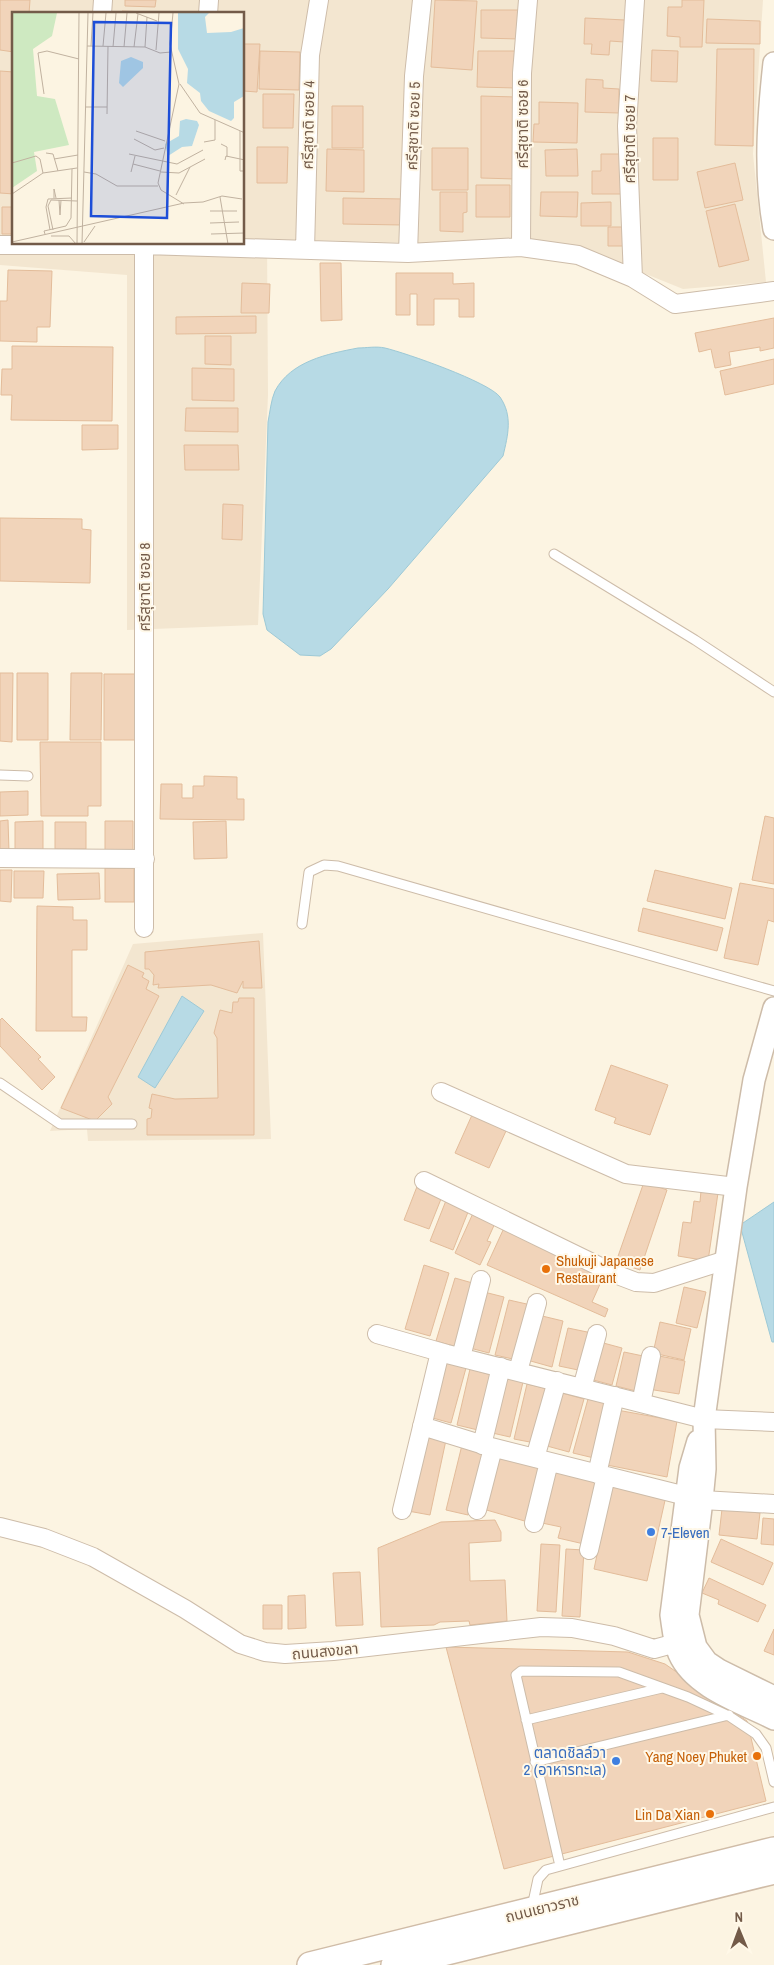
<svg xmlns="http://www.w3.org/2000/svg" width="774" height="1965" font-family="'Archivo Narrow','Noto Sans Thai',sans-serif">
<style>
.residential{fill:#f3e6d0;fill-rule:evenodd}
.water{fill:#b7dae5;stroke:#9dc9d6}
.building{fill:#f1d4ba;stroke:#e3bc9a}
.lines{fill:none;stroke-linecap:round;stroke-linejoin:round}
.service-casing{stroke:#cdbca9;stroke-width:11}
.minor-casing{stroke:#cdbca9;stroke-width:20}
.tertiary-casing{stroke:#cdbca9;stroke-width:24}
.secondary-casing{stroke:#d0bca7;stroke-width:28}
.service{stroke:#fff;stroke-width:9}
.minor{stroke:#fff;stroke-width:18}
.tertiary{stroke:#fff;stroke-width:21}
.secondary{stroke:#fff;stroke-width:25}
.food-dot{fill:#e8710a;stroke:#fff8e8;stroke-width:2}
.shop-dot{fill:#3f7fe0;stroke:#fff8e8;stroke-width:2}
.labels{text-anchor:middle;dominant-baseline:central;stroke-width:4;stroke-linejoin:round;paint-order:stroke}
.street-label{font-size:15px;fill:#735b49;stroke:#fff8e8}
.food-label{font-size:15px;fill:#c56008;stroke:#fff8e8;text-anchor:end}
.shop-label{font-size:15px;fill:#366cbe;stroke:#fff8e8;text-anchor:start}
.inset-road{fill:none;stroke:#c1b2a0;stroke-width:1}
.view{fill:#1d4ed8;fill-opacity:0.15;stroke:#1d4ed8;stroke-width:2.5}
.inset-edge{fill:none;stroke:#735b49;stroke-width:2.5}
</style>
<rect width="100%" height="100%" fill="#fcf4e2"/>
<path class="residential" d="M0 0H763L753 154 766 282 683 289 579 247 267 239 268 395 258 625 127 630V275L0 265ZM14 14H244V244H14Z
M263 933 271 1139 88 1141 87 1129 50 1131 133 944Z"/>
<path class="water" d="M358 348C366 348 376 346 385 348 406 353 489 382 500 397 513 416 508 435 503 456L388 589 331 649 320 656 300 655 267 630 263 614 268 422C270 412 271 400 275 391 291 361 327 354 358 348Z
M182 996 204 1011 155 1088 138 1077Z
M774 1202V1342H772L740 1225Z"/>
<path class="building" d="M0 0H30L29 14H14V52L0 50Z
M125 0H156L155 7 125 6Z
M435 0 477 1 472 70 431 67Z
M682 0H704L702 47H680V37L667 36 668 7H682Z
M481 10H520L519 39 481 38Z
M122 11 149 12V14H122Z
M585 18 625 20 624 42 610 41 609 55 591 54 592 44H584Z
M707 19 760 21V44L706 43Z
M244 44H260L257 92 244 91Z
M717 49H754L753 146 715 145Z
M652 50 678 51 677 82 651 81Z
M260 51 300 52 299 90 259 89Z
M478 51H517L516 88 477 87Z
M0 71 14 72V194L0 193Z
M586 79 603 80V88L619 89V113L585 112Z
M263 94H294L293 128H263Z
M481 96 516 97 515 179 481 178Z
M539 102 578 103 577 143 533 142 534 124H539Z
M332 106H363V148H332Z
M653 138H678V180H653Z
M257 147H288L287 183H257Z
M432 148H468V190H432Z
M327 149 364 150V192L326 191Z
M577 149 578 176H546L545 150Z
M601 154H622L621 194H592V171H601Z
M735 163 743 200 705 208 697 172Z
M476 185H510V217H476Z
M440 192H467V212L463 213V232L440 231Z
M541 192H578L577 217 540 216Z
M343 198 404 199 403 225 343 224Z
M611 202V226H581V203Z
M735 204 749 260 719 267 706 211Z
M2 207H14V234H2Z
M608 227H628V246H608Z
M320 263H341L342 320 321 321Z
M8 270 52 271 50 327H37V342L0 341V301H7Z
M396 273H453V284L474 283V317H459V299H434V325H417V294H410V315H396Z
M242 283 270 284 269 313H241Z
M256 316V333L176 334V317Z
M774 318V348L760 351V347L729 352 731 365 715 368 711 349 699 352 695 333Z
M205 336H231V365L205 364Z
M12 346 113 347 112 421 11 420 12 395H1L2 369H12Z
M774 359V384L725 395 720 371Z
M192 368 234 369V401L192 400Z
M186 408H238V432L185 431Z
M82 425H118V449L82 450Z
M184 445H238L239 470H185Z
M223 504 243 505 242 540 222 539Z
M0 518 82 519V529L91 530 90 583 0 581Z
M0 673H13L12 742 0 741Z
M17 673H48V740H17Z
M71 673H102L101 740H70Z
M104 674H135V740H104Z
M40 742H101V806H88V816H41Z
M204 776 237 777V799H244V820L160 819 161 784H182V798H193V786H204Z
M28 791V815L0 816V792Z
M765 816 774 818V884L752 880Z
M8 820 9 852H0V821Z
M43 821V850H15V822Z
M105 821H133V853H105Z
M226 821 227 858 194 859 193 822Z
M55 822H86V849H55Z
M105 868H134V902H105Z
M0 870H12L11 902 0 901Z
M655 870 732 888 725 919 647 901Z
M14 871H44L43 898H14Z
M99 873 100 899 58 900 57 874Z
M740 883 774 889V922L768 920 758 965 724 958Z
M37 906 73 907V920H87V950H72V1017H87L86 1031H36Z
M643 908 723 928 717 951 638 931Z
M259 941 262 988H243V981L237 993 211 985 158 988 159 984 153 985 154 975 149 969H145V952Z
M128 965 144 973 142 977 149 981 146 989 159 996 108 1097 112 1104 95 1121 61 1108Z
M239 998H254V1135H147V1119L151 1118 152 1109 149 1108 152 1094 175 1099 218 1098 217 1038 214 1033 220 1010 232 1013 233 1002H238Z
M2 1018 41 1057 38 1059 55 1077 42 1090 0 1046V1020Z
M611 1065 668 1085 650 1135 614 1123 616 1118 595 1110Z
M472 1115 506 1131 489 1168 455 1153Z
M644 1182 667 1190 640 1270 616 1262Z
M418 1184 443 1194 429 1229 404 1220Z
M701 1191 718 1193 708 1261 678 1256 683 1222 691 1223 694 1201 700 1202Z
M447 1198 470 1207 453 1250 430 1241Z
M474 1211 496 1221 487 1241 491 1242 480 1265 455 1253Z
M504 1228 605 1273 592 1302 608 1309 605 1317 487 1265Z
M424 1265 449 1273 430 1336 405 1329Z
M455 1278 476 1284 457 1347 436 1341Z
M684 1287 706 1292 697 1328 676 1323Z
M480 1291 504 1297 489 1353 466 1347Z
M509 1300 531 1305 517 1360 495 1355Z
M538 1315 563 1321 552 1367 527 1360Z
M660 1322 691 1329 684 1360 653 1353Z
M568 1328 592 1333 583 1371 559 1366Z
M596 1341 622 1348 612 1385 586 1378Z
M624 1352 648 1357 640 1392 616 1386Z
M654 1355 685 1361 679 1394 648 1389Z
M443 1362 466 1368 451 1423 429 1417Z
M470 1369 495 1376 482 1431 457 1425Z
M501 1377 523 1382 510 1437 488 1432Z
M527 1384 548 1389 535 1443 514 1439Z
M562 1393 584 1399 569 1452 547 1446Z
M588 1399 608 1404 594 1458 573 1453Z
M617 1410 677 1421 667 1477 607 1465Z
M424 1436 446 1440 430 1515 408 1511Z
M462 1445 484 1450 468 1515 446 1510Z
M497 1455 543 1467 528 1522 483 1509Z
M554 1470 599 1480 584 1544 558 1538 561 1527 542 1523Z
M612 1484 666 1496 647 1581 594 1569Z
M722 1509 760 1513 757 1539 719 1535Z
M763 1518 774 1519V1545L761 1544Z
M495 1520 501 1532V1541L469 1543 470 1581 505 1580 507 1621 470 1625 469 1621 440 1622 434 1625 381 1627 378 1548 441 1522Z
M721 1539 773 1563 763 1585 711 1562Z
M541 1544 560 1545 556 1612 537 1611Z
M566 1549 584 1550 580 1617 562 1616Z
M360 1572 363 1625 336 1626 333 1573Z
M709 1578 766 1605 758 1622 718 1604 719 1600 702 1593Z
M305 1595 306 1628 288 1629V1596Z
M263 1605H282V1629H263Z
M774 1629V1655L764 1651Z
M446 1647 628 1652 665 1664 747 1721 766 1801 504 1869Z"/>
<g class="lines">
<g class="service-casing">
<path id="service" d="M554 554 695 640 774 692
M0 775 28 776
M302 924 309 872 324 865 338 866 774 991
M0 1083 60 1124H132
M526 1720 662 1688
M535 1762 729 1715
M560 1866 516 1675 521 1671 619 1672 688 1697 729 1716 756 1734 766 1748 774 1782
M532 1907 538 1879 546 1870 774 1807"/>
</g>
<g class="minor-casing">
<path id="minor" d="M102 14 103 0
M208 14 209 0
M0 245H144L408 253 521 247 578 255 633 278 675 304 774 291
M144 245V928
M521 247 522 73 528 0
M305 250 310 55 319 0
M408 253 414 76 422 0
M633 278 627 126 635 0
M0 858 145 859
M441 1092 626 1174 736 1187
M424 1181 615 1274 636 1282 654 1283 726 1260
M377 1334 447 1354 704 1419 774 1422
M461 1357 481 1280
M518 1371 537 1303
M582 1388 597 1334
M641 1403 651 1356
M422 1426 487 1446 686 1496
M482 1445 501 1367
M535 1458 557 1381
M597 1474 615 1396
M702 1500 774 1504
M402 1510 440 1352
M477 1510 493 1448
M534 1523 549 1462
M0 1527 44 1538 93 1557 185 1609 240 1644 265 1652 285 1654 333 1651 541 1627 572 1628 614 1636 654 1649 676 1643
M589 1550 606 1476"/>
</g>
<g class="tertiary-casing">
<path id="tertiary" d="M774 63C768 118 764 174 774 229
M774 1008 754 1080 736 1187 704 1419 705 1469 702 1500 688 1615 696 1647 707 1662 719 1670 774 1697
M698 1441 690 1468 671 1615C673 1628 674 1642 679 1654 694 1688 743 1703 774 1719"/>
</g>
<g class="secondary-casing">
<path id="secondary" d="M310 1965 774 1850
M394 1965 774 1871"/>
</g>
<use href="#service" class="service"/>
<use href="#minor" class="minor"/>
<use href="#tertiary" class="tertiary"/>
<use href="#secondary" class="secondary"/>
</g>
<g class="food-dot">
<circle cx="546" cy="1269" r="5"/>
<circle cx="757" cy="1756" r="5"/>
<circle cx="710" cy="1814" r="5"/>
</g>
<g class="shop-dot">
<circle cx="651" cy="1532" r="5"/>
<circle cx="616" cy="1761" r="5"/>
</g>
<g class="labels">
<g class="street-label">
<text transform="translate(522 124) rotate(-90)">ศรีสุชาติ ซอย 6</text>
<text transform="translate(308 125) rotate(-89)">ศรีสุชาติ ซอย 4</text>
<text transform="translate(413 126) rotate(-88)">ศรีสุชาติ ซอย 5</text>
<text transform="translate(629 139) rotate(-90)">ศรีสุชาติ ซอย 7</text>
<text transform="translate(144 587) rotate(-90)">ศรีสุชาติ ซอย 8</text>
<text transform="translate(325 1651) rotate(-5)">ถนนสงขลา</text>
<text transform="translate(542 1908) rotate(-14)">ถนนเยาวราช</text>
</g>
<g class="food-label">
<text x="556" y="1260" text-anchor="start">Shukuji Japanese<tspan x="556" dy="17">Restaurant</tspan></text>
<text x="747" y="1756">Yang Noey Phuket</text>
<text x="700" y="1814">Lin Da Xian</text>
</g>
<g class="shop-label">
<text x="661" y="1532">7-Eleven</text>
<text x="606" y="1752" text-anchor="end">ตลาดชิลล์วา<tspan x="606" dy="17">2 (อาหารทะเล)</tspan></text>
</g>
</g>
<g transform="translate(12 12)">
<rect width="232" height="232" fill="#fcf4e2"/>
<path d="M0 1H45L40 24 21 37 25 84 43 87 57 133 22 140 25 159 0 176Z" fill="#cee9c1"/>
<path d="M166 1H197L193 5 195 21 219 20 232 16V84L222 90V106L219 109 197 99 189 89 188 81 175 71 176 57 166 37ZM119 45 131 50V56L111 75 107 71 109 49ZM174 107 185 109 187 113 180 134 170 135 156 144 153 132 167 124 168 109Z" fill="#b7dae5"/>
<path class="inset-road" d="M124 1 145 9M161 1 158 32 167 72 146 171 149 178 172 192M75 34 133 35 148 41 159 40M79 34 81 1M91 34 94 1M101 35 104 1M112 35 115 1M122 35 126 2M133 35 135 5M144 38 147 1M168 72 188 101 233 121M32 82 26 41 35 39 67 47M73 95H95M95 102 96 34M124 119 153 129M228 119V159H233M122 127 143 138 152 136M192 130 203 128V108M209 132 215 135V145M34 141 41 142 46 159M117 142 165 152 191 138M42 147 66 143M213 148 214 144 233 148M0 151 24 144 28 147 31 161M121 152 148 159M72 160 84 162 105 174H146M119 160 123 144M149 160 167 161 193 147M0 182 31 161 65 156M164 183 178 155M208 185 216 232M42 186V177L44 186M47 188 48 203 49 188M198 199H225M198 211 227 210M38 218 34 195 36 187 60 186M41 218 36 194 39 188 65 189M33 222 32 219 54 214 59 206 60 157M199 222 233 221M39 224H57L64 232M0 230 172 191 191 190 210 184 230 187M72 230 83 214M65 232 67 1M70 232 76 1"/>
<path class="view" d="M82 10 159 11 155 206 79 204Z"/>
<rect width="232" height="232" class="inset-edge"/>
</g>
<g transform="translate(739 1930) rotate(359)" stroke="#fff8e8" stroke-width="4" paint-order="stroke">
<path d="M0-4L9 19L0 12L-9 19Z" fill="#735b49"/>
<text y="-8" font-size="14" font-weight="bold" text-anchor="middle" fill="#735b49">N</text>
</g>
</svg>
